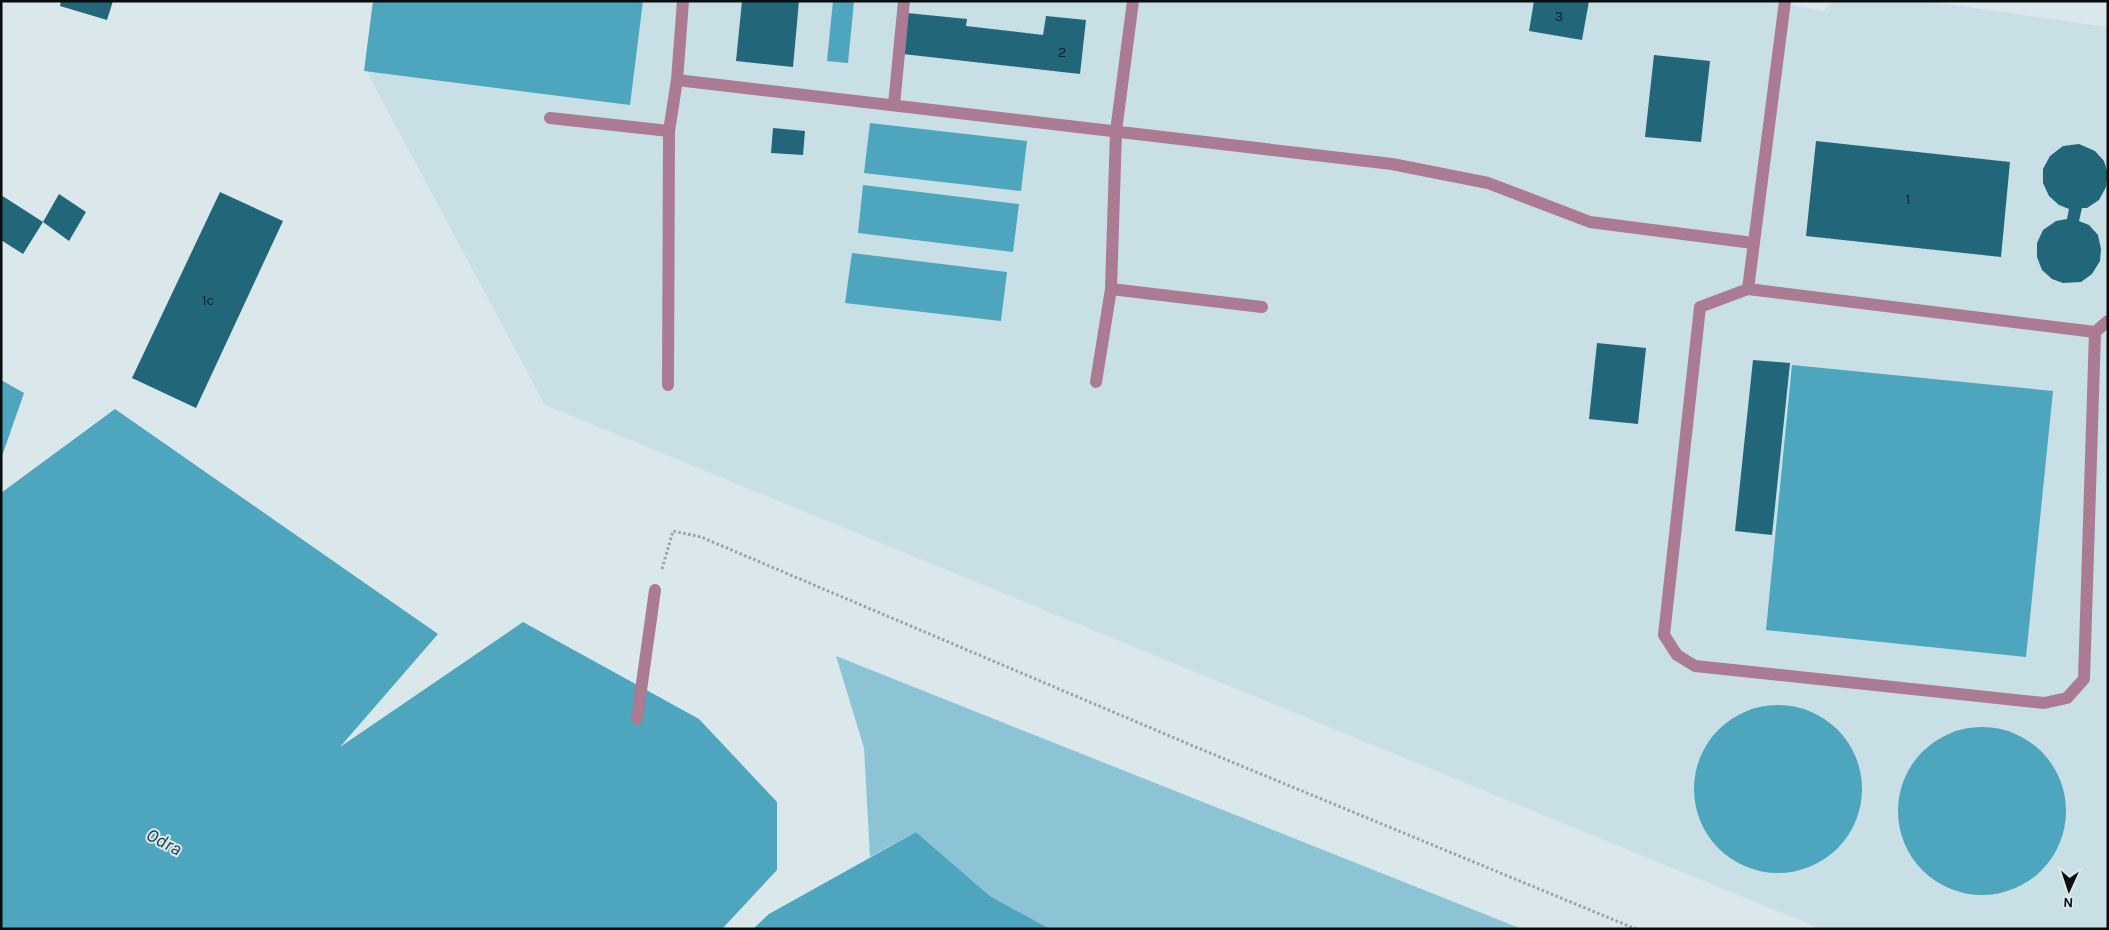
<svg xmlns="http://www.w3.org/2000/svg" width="2109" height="930" font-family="Karla,sans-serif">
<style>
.built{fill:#c8dfe6}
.green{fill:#8cc4d5}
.water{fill:#4da6be}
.building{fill:#216779}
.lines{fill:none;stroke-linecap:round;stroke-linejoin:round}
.path{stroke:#98a3a6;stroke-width:3;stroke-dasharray:2.5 2.5;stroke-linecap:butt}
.lane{stroke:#ab7a93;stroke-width:12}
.labels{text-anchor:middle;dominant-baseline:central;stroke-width:4;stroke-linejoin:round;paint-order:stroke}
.number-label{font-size:15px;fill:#0e2429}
.water-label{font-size:19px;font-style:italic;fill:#163f4a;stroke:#dae8ec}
</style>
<rect width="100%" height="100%" fill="#dae8ec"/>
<path class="built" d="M376 1H1766L1824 11 1831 1H1925L2108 27V929H1821L545 405 368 74Z"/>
<path class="green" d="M836 656 1522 929H1050L990 896 916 832 870 857 864 748Z"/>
<path class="water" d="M373 1H643L630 105 364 71Z
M833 1H854L848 63 827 61Z
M870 123 1027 141 1021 191 864 173Z
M863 185 1019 204 1013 252 858 233Z
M852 253 1007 272 1001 321 845 303Z
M1792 365 2053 391 2026 657 1766 630Z
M1 380 24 393 1 459Z
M115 409 438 634 340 747 523 622 699 719 777 802V870L722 929H1V493Z
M1694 789a84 84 0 1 1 168 0a84 84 0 1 1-168 0Z
M1898 811a84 84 0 1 1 168 0a84 84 0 1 1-168 0Z
M916 832 990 896 1050 929H753L769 914Z"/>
<path class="building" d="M61 1H113L107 20 60 6Z
M742 1H799L793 67 736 61Z
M1534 1H1589L1582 40 1529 31Z
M907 13 967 19 966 26 1043 35 1046 16 1086 20 1080 74 903 54Z
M1654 55 1710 61 1701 142 1645 137Z
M773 128 805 131 803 155 771 153Z
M1816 141 2010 162 2001 257 1806 236Z
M2079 144 2095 151 2104 161 2108 174 2106 187 2099 200 2087 208H2082L2079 221 2089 225 2098 235 2101 249 2100 261 2092 274 2081 282 2063 283 2052 279 2042 270 2037 257V243L2043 230 2056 221 2067 219 2069 209 2059 205 2049 196 2043 183V169L2050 156 2063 146Z
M220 192 283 221 196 408 132 378Z
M59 194 86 212 69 241 43 222Z
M1 195 43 222 23 254 1 240Z
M1597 343 1646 348 1638 424 1589 419Z
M1753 360 1790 363 1772 535 1735 531Z"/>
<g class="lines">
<path class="path" d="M662 569 673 531 701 537 1198 748 1636 929"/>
<path class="lane" d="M677 80 1392 164 1488 183 1590 222 1753 243
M894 105 904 1
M550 118 669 131 677 80 683 1
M1111 289 1262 307
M1748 289 2095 332 2084 679 2067 698 2044 703 1695 666 1677 655 1664 635 1700 307Z
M1748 289 1785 1
M2095 332 2108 321
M1096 382 1111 289 1116 131 1133 1
M668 385 669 131
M637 719 655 590"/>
</g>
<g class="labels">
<g class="number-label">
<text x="1559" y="16">3</text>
<text x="1062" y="52">2</text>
<text x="1908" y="199">1</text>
<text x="208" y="300">1c</text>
</g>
<g class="water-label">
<text transform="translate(164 842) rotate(28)">Odra</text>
</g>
</g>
<rect width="2109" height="930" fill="none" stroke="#080d0e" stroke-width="5"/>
<g transform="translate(2069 890) rotate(183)" stroke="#dae8ec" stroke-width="4" paint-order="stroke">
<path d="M0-4L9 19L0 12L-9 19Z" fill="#080d0e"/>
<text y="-8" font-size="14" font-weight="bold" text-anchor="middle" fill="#080d0e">N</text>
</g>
</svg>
